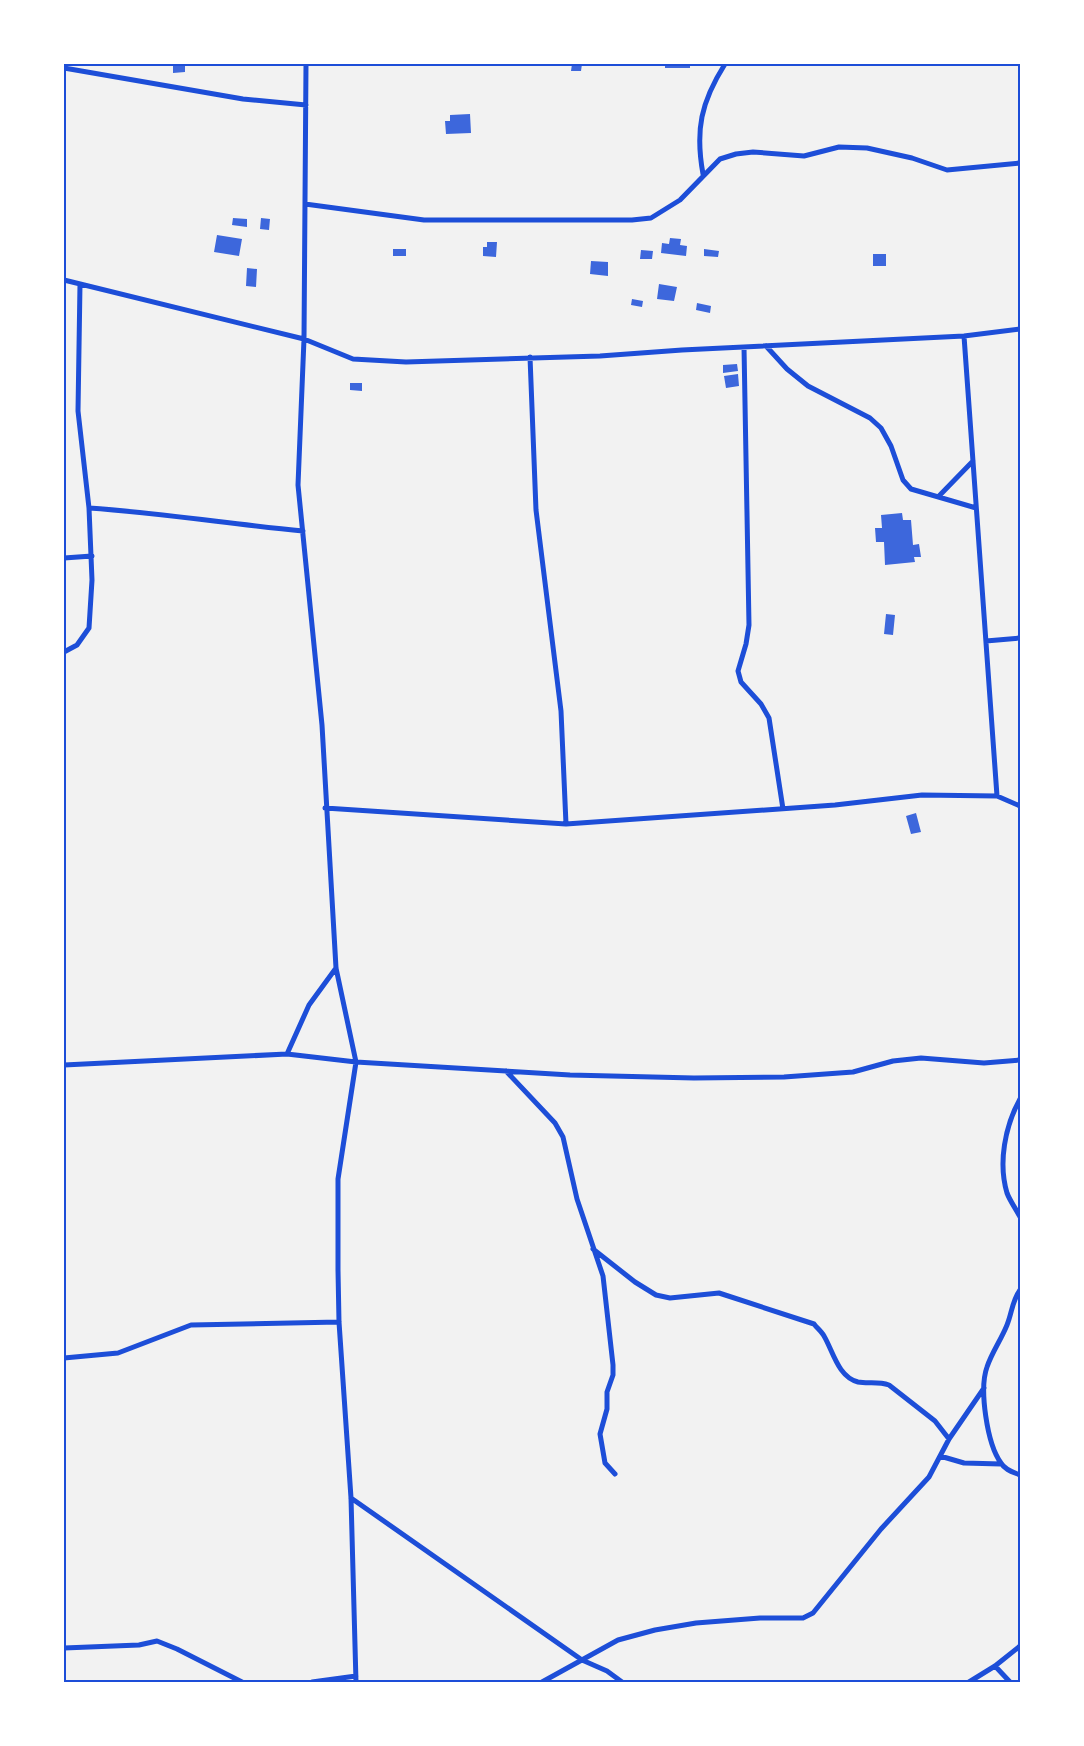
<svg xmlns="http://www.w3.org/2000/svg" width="1084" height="1746" font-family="'IBM Plex Sans',sans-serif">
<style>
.building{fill:#3d67dc}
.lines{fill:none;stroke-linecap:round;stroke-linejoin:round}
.minor{stroke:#1d4ed8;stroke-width:5}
.neatline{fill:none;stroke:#1d4ed8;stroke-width:2}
</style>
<rect width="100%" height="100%" fill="#f2f2f2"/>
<path class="building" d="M572 64H582L581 71H571Z
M665 64H690V68H665Z
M173 65H185V72L173 73Z
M470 114 471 133 446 134 445 121H450V115Z
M233 218 247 219V227L232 225Z
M261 218 270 219 269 230 260 229Z
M217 235 242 239 239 256 214 252Z
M670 238 681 239 680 245 687 246 686 256 661 253 662 243 669 244Z
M487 242H497L496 257 483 256V247H487Z
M393 249H406V256H393Z
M704 249 719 251 718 257 704 256Z
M641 250 653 251 652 259H640Z
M873 254H886V266H873Z
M591 261 608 262V276L590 274Z
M247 268 257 269 256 287 246 286Z
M659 284 677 287 674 301 657 299Z
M632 299 643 301 642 307 631 305Z
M697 303 711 306 710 313 696 310Z
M737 364 738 371 723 373V365Z
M738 374 739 386 726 388 724 376Z
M350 383H362V391L350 390Z
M902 513 903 520H911L913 545 919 544 921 557H914L915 562 885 565 884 542H876L875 528H882L881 515Z
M886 614 895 615 893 635 884 634Z
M916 813 921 832 911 834 906 816Z"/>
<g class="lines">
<path class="minor" d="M306 64 304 339 298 485 322 725 336 968 356 1062 338 1179V1270L339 1322 351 1498 356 1682
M64 68 243 99 306 105
M703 174C695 130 701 102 725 64
M305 204 424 220H632L651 218 680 200 720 159 736 154 753 152 804 156 839 147 867 148 912 158 947 170 1020 163
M64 280 304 339 353 359 406 362 600 356 682 350 964 336 1020 329
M964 336 997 796
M766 346 787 369 808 386 870 418 881 428 891 446 903 480 911 489 976 508
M744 347 749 625 746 644 738 671 741 682 761 704 769 718 783 809
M530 357 536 510 561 711 566 824
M939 496 973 461
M89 508C161 513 231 524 303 531
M64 558 92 556
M986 641 1020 638
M64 652 77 645 89 628 92 580 89 508 78 411 80 284
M325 808 566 824 835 805 922 795 997 796 1020 806
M287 1054 309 1005 336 968
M64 1065 287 1054 356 1062 570 1075 694 1078 784 1077 853 1072 893 1061 921 1058 984 1063 1020 1060
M506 1071 555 1123 563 1137 577 1199 603 1276 613 1365V1375L607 1392V1409L600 1434 605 1463 615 1474
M1020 1099C1005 1126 998 1163 1007 1193 1010 1201 1016 1209 1020 1217
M593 1249 635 1282 656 1295 670 1298 719 1293 814 1324C817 1328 822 1332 824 1336 833 1351 838 1377 858 1382 868 1384 878 1381 889 1385L935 1421 949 1439
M1020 1290C1012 1301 1012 1313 1007 1325 1001 1340 992 1352 987 1367 979 1389 987 1444 1001 1463 1005 1470 1013 1472 1020 1475
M64 1358 118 1353 191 1325 339 1322
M940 1456 964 1463 1001 1464
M351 1498 582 1660 607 1671 622 1682
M64 1648 139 1645 157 1641 177 1649 242 1682
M995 1666 1010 1682
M312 1682 356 1676
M542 1682 618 1640 655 1630 696 1623 760 1618H803L813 1613 881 1529 929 1477 949 1439 984 1388
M969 1682 995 1666 1020 1646"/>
</g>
<rect width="1084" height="1746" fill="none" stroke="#ffffff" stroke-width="130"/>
<rect x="65" y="65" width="954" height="1616" class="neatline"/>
</svg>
